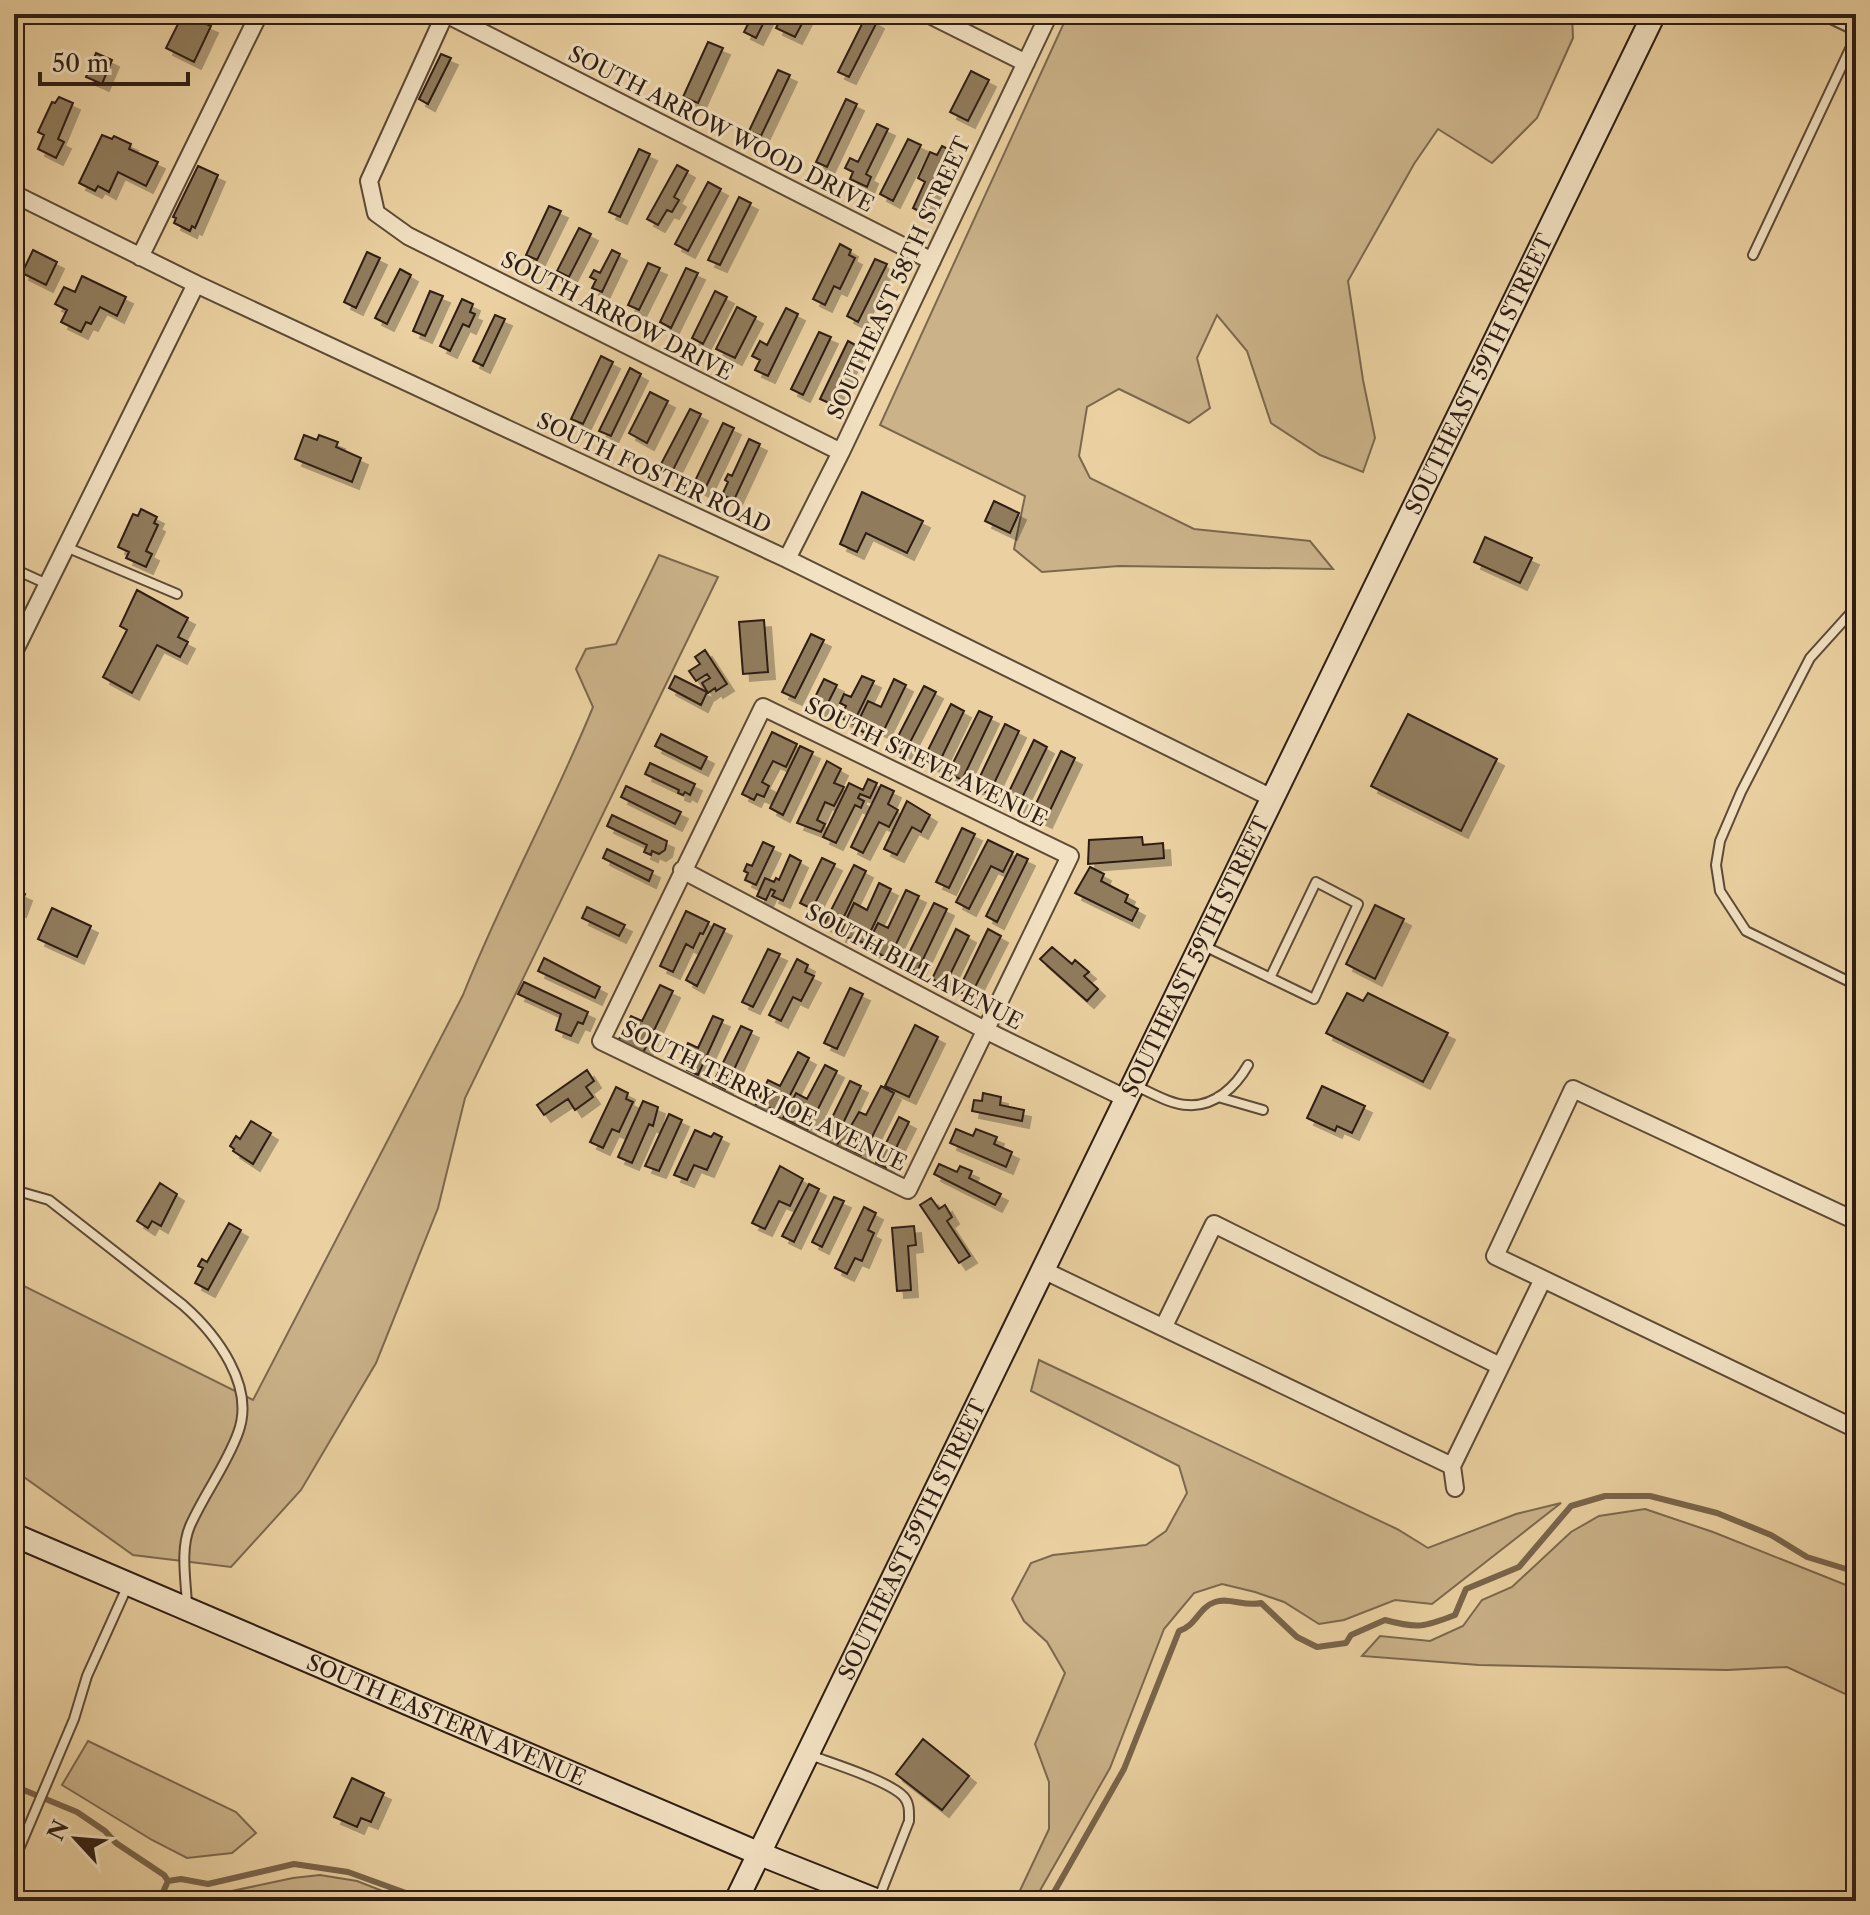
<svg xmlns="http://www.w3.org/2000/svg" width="1870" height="1915" font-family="'Libre Caslon Text',serif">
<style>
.green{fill:#cbb289;stroke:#7c684e;stroke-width:2}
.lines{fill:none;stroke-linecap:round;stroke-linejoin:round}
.stream{stroke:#79644b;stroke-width:6}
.building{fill:#907b5d;stroke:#2e1d13;stroke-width:2;filter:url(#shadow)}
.service-casing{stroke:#5d4a36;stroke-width:12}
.minor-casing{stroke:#5d4a36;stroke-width:20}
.secondary-casing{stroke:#2e1d13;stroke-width:26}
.service{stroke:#f2e1c2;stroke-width:8}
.minor{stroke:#f2e1c2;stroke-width:16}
.secondary{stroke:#f2e1c2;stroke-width:22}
.labels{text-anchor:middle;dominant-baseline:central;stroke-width:6;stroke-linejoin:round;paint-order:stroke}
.street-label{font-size:22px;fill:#2e1d13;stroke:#f2e1c2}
</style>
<defs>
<filter id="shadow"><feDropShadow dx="7" dy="7" stdDeviation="0" flood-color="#0004"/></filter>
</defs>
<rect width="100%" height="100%" fill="#ebd1a1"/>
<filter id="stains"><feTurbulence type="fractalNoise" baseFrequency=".0025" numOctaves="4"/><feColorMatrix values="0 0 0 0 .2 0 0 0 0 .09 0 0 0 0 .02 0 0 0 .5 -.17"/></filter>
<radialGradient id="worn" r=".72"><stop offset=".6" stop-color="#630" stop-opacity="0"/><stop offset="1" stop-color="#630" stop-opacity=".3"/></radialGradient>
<path class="green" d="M1068 14H1572L1573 38 1537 118 1492 163 1438 129 1414 164 1348 281 1363 380 1375 438 1363 472 1320 455 1271 423 1247 351 1217 315 1197 358 1210 408 1189 423 1119 389 1087 407 1079 456 1090 478 1194 529 1310 541 1333 569 1119 566 1042 572 1014 549 1025 496 880 425Z
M659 555 718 577 465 1098 438 1208 376 1363 301 1490 231 1567 133 1555 14 1470V1281L253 1400 463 995C502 897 553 805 593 707L576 669 586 649 616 644Z
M1039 1360 1397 1529 1428 1548 1516 1514 1561 1503 1432 1604 1395 1600 1344 1620 1319 1624 1284 1602 1255 1592 1222 1584 1194 1593 1164 1629 1110 1768 1034 1901H1015L1049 1829V1782L1035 1744 1065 1673 1047 1642 1024 1621 1012 1599 1031 1563 1053 1555 1146 1545 1166 1531 1187 1493 1179 1466 1031 1391Z
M1645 1509 1713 1532 1856 1589V1699L1787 1667 1727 1670 1479 1665 1362 1656 1380 1636 1430 1641 1463 1626 1482 1600 1512 1587 1571 1532 1599 1516Z
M88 1741 236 1812 256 1833 232 1853 187 1858 152 1840 62 1785Z
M320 1875 357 1881 408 1901H365L324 1892 293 1901H173L175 1897 213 1895 293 1878Z"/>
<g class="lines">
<path class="stream" d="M14 1786 77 1812 105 1831 116 1843 164 1875 168 1881
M168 1881 181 1879 208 1884 294 1864 348 1872 428 1901
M159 1901 168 1881
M1049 1901 1124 1769 1179 1631C1195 1627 1199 1607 1215 1602 1229 1597 1245 1607 1261 1603L1297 1637 1317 1647 1346 1643 1351 1635 1385 1620C1418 1629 1424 1627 1455 1615L1466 1589 1519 1567 1571 1506 1605 1496H1650L1717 1513 1771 1535 1807 1557 1856 1572"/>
</g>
<path class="building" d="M183 14 211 26 194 62 166 48Z
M753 14H768L756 38 744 32Z
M783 14H807L795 37 776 28Z
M866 16 877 22 849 77 838 72Z
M708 42 723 48 698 103 683 97Z
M96 53 112 60 102 84 86 77Z
M441 54 451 58 428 104 419 99Z
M778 70 790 75 761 136 749 131Z
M971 71 989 80 968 121 950 112Z
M59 97 73 103 58 139 64 142 56 158 38 149 44 135 38 132 52 102 55 103Z
M846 99 857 104 827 167 816 162Z
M877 124 888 129 866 174 871 177 867 187 850 179 853 172 845 168 850 158 858 162Z
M102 135 112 139 114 136 131 144 129 149 158 162 146 186 118 172 109 192 98 186 95 191 79 183Z
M908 139 921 145 893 201 880 194Z
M942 146 952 151 924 214 913 208 925 182 918 178 930 152 937 155Z
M639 149 650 154 620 217 609 212Z
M677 165 688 171 674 197 679 200 672 212 667 210 658 225 647 219Z
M198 166 218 175 195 228 192 226 190 231 174 223 176 218 173 217Z
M708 182 721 189 688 251 675 244Z
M739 197 751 203 720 265 708 260Z
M549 206 561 211 537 260 526 255Z
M579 228 591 234 569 277 557 271Z
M840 244 851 250 849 255 855 258 840 289 834 286 825 305 813 299Z
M33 250 57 262 46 285 22 273Z
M612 250 620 254 602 292 592 288 596 280 590 277 594 270 600 273Z
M367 252 380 258 356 308 344 302Z
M875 259 887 264 858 322 847 316Z
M648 263 660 268 639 310 628 305Z
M686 268 698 273 671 328 660 322Z
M400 269 411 275 387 324 375 318Z
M82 276 126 297 117 316 100 307 91 324 86 322 81 332 61 322 67 310 55 304 64 287 75 292Z
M430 291 443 296 425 336 413 331Z
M715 291 727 297 703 344 692 338Z
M462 299 473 304 470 312 475 314 469 327 463 324 450 351 440 346Z
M737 307 756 317 735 358 716 349Z
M786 308 798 314 768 376 755 370 760 360 752 356 760 341 767 345Z
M495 315 505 319 483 366 473 361Z
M819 332 831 337 803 395 791 389Z
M848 341 859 347 831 404 820 399Z
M601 356 613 362 583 424 571 419Z
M630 368 641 374 611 436 599 431Z
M650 392 668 401 647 443 629 433Z
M690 409 701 414 673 470 661 464Z
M723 423 734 428 704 491 693 485Z
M304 435 317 440 319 435 338 442 336 447 361 458 352 482 295 459Z
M749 439 760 444 734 500 722 495 728 482 725 480 728 474 732 476Z
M862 492 923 521 907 553 866 533 857 552 840 544Z
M994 501 1019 513 1010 533 985 521Z
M141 509 157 517 154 523 158 525 146 551 152 554 146 567 126 558 129 552 118 547 133 514 138 516Z
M1485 537 1532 558 1520 583 1474 562Z
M137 590 188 618 178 637 188 642 180 657 157 645 132 693 103 677 127 630 120 626Z
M764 620 768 672 743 674 739 622Z
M811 634 824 640 795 698 782 692Z
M705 650 727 684 716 691 715 688 708 693 702 683 710 678 707 674 696 681 689 671 700 664 695 657Z
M675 676 707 692 701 705 669 688Z
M862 676 874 681 853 724 841 718 846 706 840 703 844 694 851 697Z
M824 679 837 685 823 713 810 707Z
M894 679 906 685 883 732 871 726 867 734 855 728 868 701 881 707Z
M924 686 936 692 904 754 892 748Z
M951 704 964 711 937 767 923 760Z
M979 711 992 717 962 780 948 773Z
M1408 714 1497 759 1461 831 1371 786Z
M1005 724 1019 731 989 794 975 787Z
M772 732 797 744 786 767 773 761 762 782 769 786 764 797 757 794 754 800 742 794Z
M661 734 707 757 701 769 655 746Z
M1034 740 1047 747 1017 808 1004 802Z
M800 746 813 752 783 815 770 808Z
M1061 751 1075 758 1045 821 1031 814Z
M827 761 841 769 834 783 844 787 834 806 825 802 817 820 825 824 821 832 797 823Z
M650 763 695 784 690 795 685 792 683 795 678 793 679 790 645 774Z
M868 779 877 783 870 798 860 794 858 798 864 801 861 808 855 805 836 843 823 837 849 783 863 790Z
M881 785 894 791 888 804 898 810 889 827 879 822 863 853 851 847Z
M626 786 681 812 675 824 621 797Z
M907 801 930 815 921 832 912 827 897 855 884 849Z
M612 815 667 841 665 850 659 854 652 851 651 855 644 852 647 845 607 826Z
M962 828 975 834 949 888 936 882Z
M1142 837 1143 845 1163 843 1164 858 1088 864 1089 840Z
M988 840 1013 852 1003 872 991 866 969 909 956 902Z
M763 842 774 847 756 885 745 880 748 873 744 871 747 864 752 866Z
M607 849 653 871 649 881 603 858Z
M1017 854 1028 859 997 922 986 916Z
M790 855 801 861 783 901 772 896 775 891 771 889 766 900 757 896 765 878 774 882 776 878 779 880Z
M822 858 835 864 812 909 800 903Z
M854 865 866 871 837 931 824 924Z
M1090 867 1104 874 1101 881 1128 895 1125 902 1138 909 1132 921 1075 893Z
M879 883 891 889 865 943 839 935 854 903 867 910Z
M14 889 25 894 19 910 14 908Z
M906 890 919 896 889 959 866 947 878 923 888 928Z
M934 903 947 909 917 972 903 965Z
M1375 905 1404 919 1375 979 1346 964Z
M587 907 625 925 619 936 582 918Z
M52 908 91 926 77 957 38 939Z
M686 911 709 922 703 934 700 933 693 948 686 944 673 972 660 966Z
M714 924 725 929 697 986 686 980Z
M956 929 969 936 945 985 932 979Z
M988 929 1001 936 970 997 958 991Z
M1052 947 1072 964 1075 960 1089 972 1084 976 1098 989 1087 1001 1040 959Z
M768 949 780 954 753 1007 742 1002Z
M544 958 600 987 595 998 538 971Z
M797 959 808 965 805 972 814 976 801 1001 793 997 781 1021 769 1015Z
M524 982 588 1012 583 1024 578 1022 571 1036 556 1030 561 1014 518 994Z
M660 985 673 991 642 1055 618 1041 631 1016 642 1021Z
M850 988 863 994 837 1049 824 1043Z
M1347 993 1363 1001 1368 993 1448 1033 1423 1082 1326 1033Z
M713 1016 723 1020 698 1075 687 1070 690 1063 681 1059 688 1043 698 1048Z
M915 1025 938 1037 909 1097 885 1086Z
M741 1026 752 1031 725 1089 713 1083Z
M798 1052 809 1058 781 1113 770 1108 767 1115 754 1108 768 1080 780 1086Z
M825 1065 837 1071 807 1131 783 1118 796 1093 807 1099Z
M587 1070 594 1081 586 1087 593 1097 575 1110 568 1099 544 1115 537 1105Z
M850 1081 861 1086 835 1140 824 1134Z
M881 1086 894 1093 867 1147 861 1155 849 1149 851 1140 845 1152 836 1147 844 1131 847 1133 859 1112 866 1115Z
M1322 1086 1365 1106 1352 1133 1337 1126 1335 1131 1307 1118Z
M616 1087 628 1093 626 1099 633 1102 619 1132 612 1129 603 1148 590 1142Z
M983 1093 1001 1097 1000 1105 1024 1110 1022 1121 972 1111 974 1100 982 1101Z
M643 1101 658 1107 653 1126 649 1124 632 1163 618 1157Z
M669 1114 682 1120 659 1171 645 1166Z
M899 1117 909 1122 886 1168 876 1163Z
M251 1121 271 1133 253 1164 233 1151 234 1149 230 1146 236 1136 240 1139Z
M956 1129 973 1136 976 1129 997 1137 994 1144 1012 1152 1006 1167 950 1143Z
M695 1130 711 1137 714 1133 722 1137 707 1170 694 1165 687 1180 674 1175Z
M939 1164 957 1172 960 1166 972 1171 969 1178 1001 1194 995 1205 934 1174Z
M780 1166 803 1179 790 1206 779 1201 765 1229 752 1223Z
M160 1183 177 1194 161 1226 152 1221 148 1228 137 1221Z
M809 1184 819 1189 794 1242 782 1236Z
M834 1197 844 1201 822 1247 812 1242Z
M931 1198 939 1209 945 1205 952 1217 947 1221 970 1256 959 1263 920 1205Z
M864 1207 876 1213 868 1230 874 1233 862 1261 855 1258 847 1274 835 1268Z
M229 1223 241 1230 208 1290 195 1283 203 1268 198 1266 202 1259 207 1262Z
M914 1226 916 1245 908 1246 911 1290 897 1291 892 1228Z
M923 1739 969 1776 942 1810 896 1774Z
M352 1778 384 1793 371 1822 361 1818 357 1827 334 1817Z"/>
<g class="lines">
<g class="service-casing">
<path id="service" d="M1820 14 1856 31
M1753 255 1856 36
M66 547 177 594
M14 569 47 584
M1856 607 1810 658 1741 792 1720 841 1716 865 1720 891 1746 931 1856 985
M1202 945 1314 999 1358 904 1316 882 1270 978
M1134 1085C1150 1092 1171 1105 1188 1105 1215 1107 1236 1086 1248 1065
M1218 1097 1263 1110
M14 1190 49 1200 183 1305C216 1334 256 1386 238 1433 226 1466 204 1494 190 1526 180 1549 186 1581 187 1605
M810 1755C831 1763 890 1781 904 1797 910 1804 909 1813 909 1821L878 1900
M14 1861 74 1719 87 1676 128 1585"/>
</g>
<g class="minor-casing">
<path id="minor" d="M445 14 369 181 376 213 408 236 841 452
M446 14 932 261
M928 14 1026 63
M14 194 196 284 787 559 1272 798
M140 257 259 14
M787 559 841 452 1049 14
M14 652 196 284
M763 707 1070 856 908 1190 601 1041Z
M682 870 985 1030 1127 1099
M1856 1221 1573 1089 1495 1256 1856 1429
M1043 1270 1452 1466 1455 1488
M1164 1326 1214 1224 1500 1366
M1452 1466 1543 1279"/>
</g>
<g class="secondary-casing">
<g id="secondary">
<path id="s1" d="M14 1535 760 1854 878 1901"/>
<path id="s2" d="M736 1901 1654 14"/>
</g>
</g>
<use href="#service" class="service"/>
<use href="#minor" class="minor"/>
<use href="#secondary" class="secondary"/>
</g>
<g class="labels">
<g class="street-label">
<text transform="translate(721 129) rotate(27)">SOUTH ARROW WOOD DRIVE</text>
<text transform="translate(899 278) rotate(-65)">SOUTHEAST 58TH STREET</text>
<text transform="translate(617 316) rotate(27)">SOUTH ARROW DRIVE</text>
<text stroke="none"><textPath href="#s2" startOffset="1698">SOUTHEAST 59TH STREET</textPath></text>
<text transform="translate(654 473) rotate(25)">SOUTH FOSTER ROAD</text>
<text transform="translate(926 762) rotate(26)">SOUTH STEVE AVENUE</text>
<text stroke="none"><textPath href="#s2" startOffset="1050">SOUTHEAST 59TH STREET</textPath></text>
<text transform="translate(914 967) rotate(28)">SOUTH BILL AVENUE</text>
<text transform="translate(764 1096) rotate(26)">SOUTH TERRY JOE AVENUE</text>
<text stroke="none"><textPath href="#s2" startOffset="402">SOUTHEAST 59TH STREET</textPath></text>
<text stroke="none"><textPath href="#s1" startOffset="470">SOUTH EASTERN AVENUE</textPath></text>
</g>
</g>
<rect width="1870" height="1915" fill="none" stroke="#ebd1a1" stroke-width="48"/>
<rect x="16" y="16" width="1838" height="1883" fill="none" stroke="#2e1d13" stroke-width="4"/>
<rect x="24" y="24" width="1822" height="1867" fill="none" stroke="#2e1d13" stroke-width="2"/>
<g transform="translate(76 1839) rotate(296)" stroke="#f2e1c2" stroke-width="6" paint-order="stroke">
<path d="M0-6L14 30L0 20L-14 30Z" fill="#2e1d13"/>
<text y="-12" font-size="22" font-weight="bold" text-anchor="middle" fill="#2e1d13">N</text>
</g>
<path d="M40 72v12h148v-12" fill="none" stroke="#2e1d13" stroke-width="4"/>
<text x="52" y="72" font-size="24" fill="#2e1d13" stroke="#f2e1c2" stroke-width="6" paint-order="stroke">50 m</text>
<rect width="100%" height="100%" filter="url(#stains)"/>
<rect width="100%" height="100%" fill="url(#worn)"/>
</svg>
